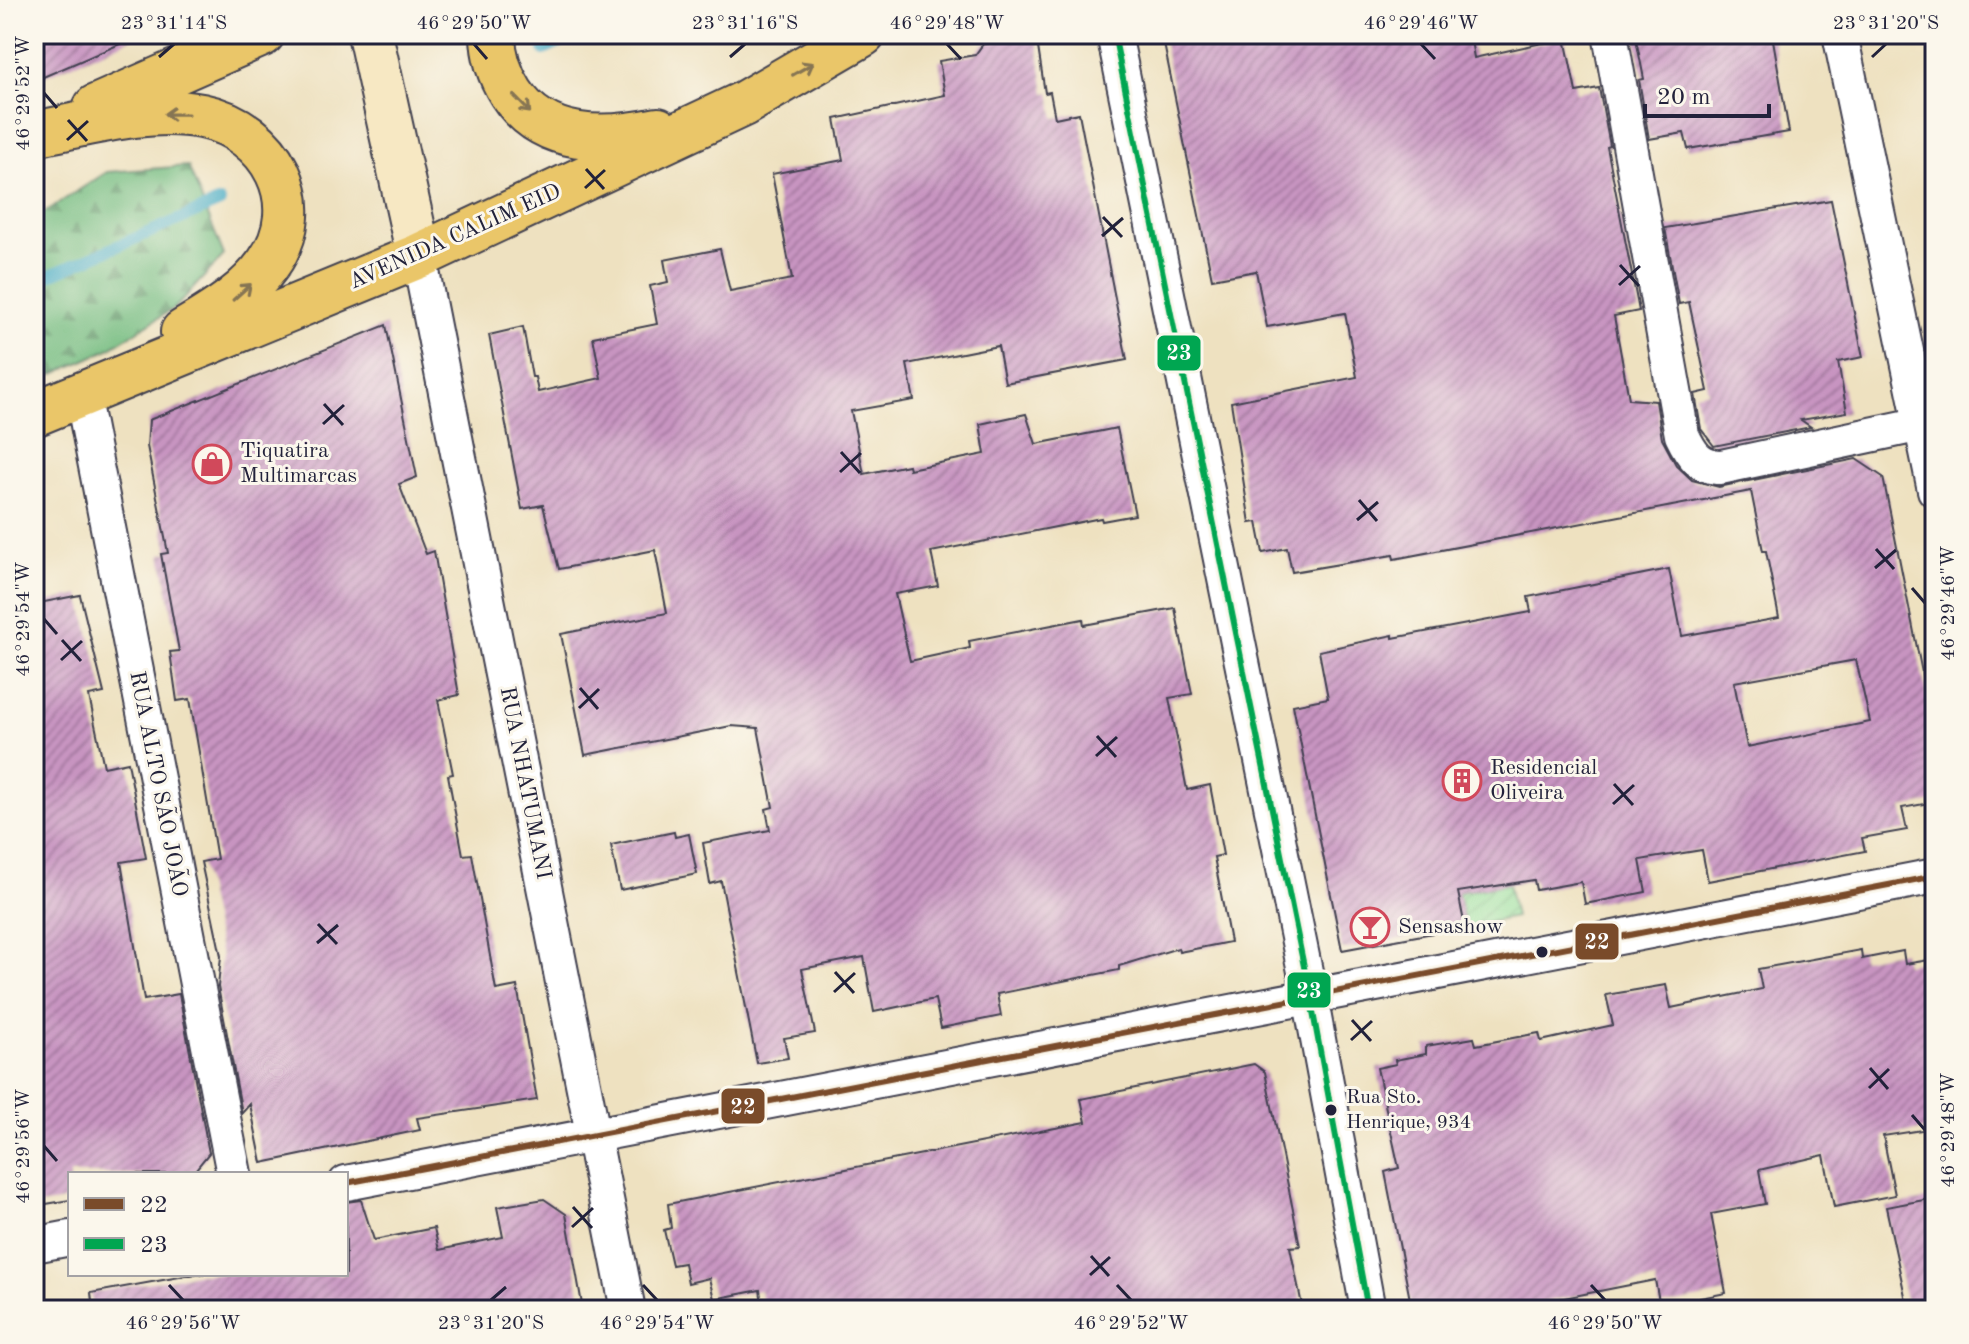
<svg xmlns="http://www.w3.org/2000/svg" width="1969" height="1344" font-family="'Old Standard TT',serif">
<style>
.forest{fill:url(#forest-firs);stroke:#4d705f;stroke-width:2}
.garden{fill:url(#garden-furrows);stroke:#5c806b;stroke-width:2}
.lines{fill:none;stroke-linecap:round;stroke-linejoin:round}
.stream{stroke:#45aac4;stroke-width:12}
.building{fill:url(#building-hatch);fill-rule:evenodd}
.street-casing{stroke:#413f4f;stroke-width:38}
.secondary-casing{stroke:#413f4f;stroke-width:48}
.primary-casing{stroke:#413f4f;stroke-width:48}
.street{stroke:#fff;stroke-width:34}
.secondary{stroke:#f7e8c3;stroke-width:44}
.primary{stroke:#eac669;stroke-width:44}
.bus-1-casing{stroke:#fbf7ec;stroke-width:12}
.bus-2-casing{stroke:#fbf7ec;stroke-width:12}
.bus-1{stroke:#7a4b2a;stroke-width:6}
.bus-2{stroke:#00a651;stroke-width:6}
.oneway{stroke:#867452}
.ticks{fill:none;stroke:#22223b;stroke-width:3}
.bus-dot{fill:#22223b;stroke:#fbf7ec;stroke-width:3}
.labels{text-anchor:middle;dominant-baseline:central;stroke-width:6;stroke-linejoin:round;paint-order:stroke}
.bus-label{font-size:20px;fill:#22223b;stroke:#fbf7ec;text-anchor:start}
.street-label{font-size:22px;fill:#22223b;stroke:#fbf7ec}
.poi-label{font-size:22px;fill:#22223b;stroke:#fbf7ec;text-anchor:start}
.line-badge{stroke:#fbf7ec;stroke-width:3}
.badge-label{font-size:22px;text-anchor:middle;font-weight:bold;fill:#fff}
.neatline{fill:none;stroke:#22223b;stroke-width:3}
.ticks-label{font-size:20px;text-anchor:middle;fill:#22223b}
</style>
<defs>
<pattern id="forest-firs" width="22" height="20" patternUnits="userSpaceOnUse" patternTransform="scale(2)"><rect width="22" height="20" fill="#78be83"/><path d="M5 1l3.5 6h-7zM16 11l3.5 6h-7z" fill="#629a6c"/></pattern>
<pattern id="garden-furrows" width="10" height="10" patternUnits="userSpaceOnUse" patternTransform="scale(2)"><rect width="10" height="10" fill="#95df9b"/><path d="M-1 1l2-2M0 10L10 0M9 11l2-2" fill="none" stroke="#80bf86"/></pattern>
<pattern id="building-hatch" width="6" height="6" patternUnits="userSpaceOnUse" patternTransform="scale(2)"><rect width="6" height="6" fill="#c894c1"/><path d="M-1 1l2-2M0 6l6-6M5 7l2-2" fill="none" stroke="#a2789e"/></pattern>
</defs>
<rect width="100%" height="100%" fill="#fbf7ec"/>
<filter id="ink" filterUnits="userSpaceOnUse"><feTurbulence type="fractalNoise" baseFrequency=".0125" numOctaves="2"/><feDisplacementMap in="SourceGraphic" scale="16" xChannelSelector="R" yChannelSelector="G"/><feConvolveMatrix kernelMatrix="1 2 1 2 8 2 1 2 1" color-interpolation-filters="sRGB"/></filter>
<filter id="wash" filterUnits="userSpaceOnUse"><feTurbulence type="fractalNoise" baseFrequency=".006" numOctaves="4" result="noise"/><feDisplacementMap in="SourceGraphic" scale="32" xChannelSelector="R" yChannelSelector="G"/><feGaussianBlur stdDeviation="1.8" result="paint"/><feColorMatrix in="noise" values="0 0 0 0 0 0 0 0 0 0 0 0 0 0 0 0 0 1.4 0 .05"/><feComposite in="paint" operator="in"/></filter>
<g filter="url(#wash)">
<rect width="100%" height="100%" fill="#eee1c0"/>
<path class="forest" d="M188 166 224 255 176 307 105 351 34 383V219L107 172Z"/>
<path class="garden" d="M1508 884 1515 917 1465 927 1458 892Z"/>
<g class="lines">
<path class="stream" d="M544 50 578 34
M34 282 220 202"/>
</g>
<g id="blocks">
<path class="building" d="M34 34H143L34 81Z
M1036 34 1045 93 1050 92 1055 118 1079 113 1127 360 1005 383 998 346 907 364 914 400 851 411 864 474 908 465 909 469 985 454 980 424 1026 414 1036 444 1117 428 1135 515 1102 521 1101 518 931 552 938 586 895 594 910 661 970 648 969 641 1083 619 1084 625 1175 608 1192 694 1169 698 1187 790 1210 785 1223 855 1214 857 1230 942 1179 952 1178 948 1119 966V970L997 994 1001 1016 941 1028 935 999 874 1012 864 957 802 969 815 1033 784 1038 788 1058 757 1063 721 881 710 884 703 843 770 830 766 809 773 807 758 728 731 726 585 755 561 634 667 613 655 550 559 569 543 505 522 509 489 335 523 327 532 377H535L538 392 601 378 593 337 657 324 650 286 668 282 664 260 720 249 730 291 792 279 772 174 843 160 835 119 945 95 939 61 975 55 983 44Z
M1162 34H1460L1462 42 1471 40 1474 58 1565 38 1576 92 1599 88 1610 146 1607 147 1639 311 1614 316 1629 399 1656 401 1662 439 1676 465 1692 480 1719 487 1856 459 1883 477 1935 738V802L1902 808 1907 830 1862 838 1865 851 1708 881 1702 850 1640 860 1646 892 1585 904 1581 882 1536 890 1534 880 1458 892 1465 927 1342 950 1293 705 1328 698 1319 651 1393 635V638L1531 612 1528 597 1669 569 1682 636 1779 618 1766 551H1763L1751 491 1394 559 1393 555 1292 572 1287 548 1263 553 1257 522 1250 523 1231 402 1357 377 1345 313 1267 327 1256 271 1212 279ZM1856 660 1870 722 1747 747 1734 682Z
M1635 34H1772L1789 132 1688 149 1684 133 1649 139 1639 80 1644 79Z
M1831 200 1863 357 1838 362 1847 412 1801 420 1811 427 1714 446 1701 429 1695 394 1708 391 1689 302 1679 304 1665 228Z
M386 325 417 477 399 484 426 554 434 551 459 695 438 700 453 774 448 775 463 855 472 854 496 990 517 986 537 1100 417 1118 420 1130 262 1163 250 1104 242 1113 218 987 221 956 201 862 217 859 190 699 177 701 170 652 179 651 161 554 168 553 147 446 149 420Z
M80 595 104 693 89 696 104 767 128 762 146 858 121 862 144 1000 179 994 209 1153 192 1174H70V1200L34 1206V604Z
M674 832 675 837 689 834 697 874 620 890 611 845Z
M1861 950 1862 959 1903 951 1905 964 1935 959V1128L1883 1136 1895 1195 1834 1207 1824 1155 1759 1170 1765 1204 1711 1214 1726 1293 1660 1306 1655 1280 1534 1304 1536 1310H1412L1385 1172 1399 1168 1377 1068 1396 1064 1395 1060 1426 1054V1046L1474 1038 1476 1045 1539 1033 1541 1041 1613 1025 1606 995 1666 985 1671 1008 1762 989 1758 969Z
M1254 1064 1265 1072 1293 1210 1300 1246 1290 1247 1303 1310H763L760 1290 714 1299 709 1278 688 1283 684 1263 672 1265 664 1230 671 1228 668 1204 1086 1122 1081 1099Z
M1935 1198V1310H1908L1886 1207Z
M544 1199 566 1214 583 1310H93L91 1293 196 1274H346V1202L361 1200 374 1240 434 1228 439 1250 503 1237 497 1207Z"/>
</g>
</g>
<g filter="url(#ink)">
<use href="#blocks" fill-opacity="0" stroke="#413f4f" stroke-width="2"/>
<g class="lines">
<g class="street-casing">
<path id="street" d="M1114 34 1310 996 1368 1310
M1610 34 1682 435C1691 454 1699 467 1721 467L1922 424
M1840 34 1935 490
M419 256 628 1310
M82 394 234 1174
M346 1183 1935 876
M34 1245 70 1238"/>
</g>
<g class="secondary-casing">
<path id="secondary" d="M370 34 419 256"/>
</g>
<g class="primary-casing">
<path id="primary" d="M493 34C493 56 499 74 511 93 544 144 606 141 658 130
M96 107 262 34
M39 133C91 123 149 106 202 116 271 130 312 203 268 264 246 295 214 313 183 332
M34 414 419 256 743 104 863 34"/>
</g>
<use href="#street" class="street"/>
<use href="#secondary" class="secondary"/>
<use href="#primary" class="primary"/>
<g class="bus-1-casing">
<path id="bus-1" d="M346 1183 1935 876"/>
</g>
<g class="bus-2-casing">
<path id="bus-2" d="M1114 34 1310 996 1368 1310"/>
</g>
<use href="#bus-1" class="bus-1"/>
<use href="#bus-2" class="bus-2"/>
</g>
<defs><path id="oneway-shaft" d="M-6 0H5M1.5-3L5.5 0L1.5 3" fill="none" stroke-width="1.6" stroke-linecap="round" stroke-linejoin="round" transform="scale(2)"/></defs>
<g class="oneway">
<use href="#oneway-shaft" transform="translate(803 69) rotate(-30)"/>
<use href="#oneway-shaft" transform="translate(522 104) rotate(46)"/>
<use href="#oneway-shaft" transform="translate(176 114) rotate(-179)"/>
<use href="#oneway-shaft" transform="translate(242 292) rotate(-42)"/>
</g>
</g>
<path class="ticks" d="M474 44 487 59M947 44 961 59M1421 44 1435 59M159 57 174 44M730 57 745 44M1872 57 1886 44M44 93 57 108M68 120 87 141M67 140 88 121M586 169 604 189M585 188 605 170M1103 217 1122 237M1102 236 1123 218M1620 265 1639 286M1619 285 1640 266M324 404 343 425M323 424 344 405M841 452 860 473M840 472 861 453M1359 500 1377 521M1357 520 1378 502M1876 549 1894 569M1875 568 1896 550M1912 588 1925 603M44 619 57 634M62 640 81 661M61 660 82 641M580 688 598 709M579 708 599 689M1097 736 1116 757M1096 756 1117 737M1614 784 1633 805M1613 804 1634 785M318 924 337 944M317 943 338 925M835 972 854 993M834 992 855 973M1352 1020 1371 1041M1351 1040 1372 1021M1870 1068 1888 1089M1869 1088 1889 1069M1912 1115 1925 1130M44 1146 57 1161M573 1207 592 1228M572 1227 593 1208M1091 1256 1109 1276M1090 1275 1110 1257M169 1285 183 1300M643 1285 657 1300M1117 1285 1131 1300M1591 1285 1605 1300M491 1300 506 1287"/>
<defs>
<g id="shop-ring" transform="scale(2)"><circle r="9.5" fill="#fbf7ec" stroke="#d1495b" stroke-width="1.5"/><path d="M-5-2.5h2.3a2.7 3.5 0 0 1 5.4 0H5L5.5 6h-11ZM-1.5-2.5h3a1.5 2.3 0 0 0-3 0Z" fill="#d1495b"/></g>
<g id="building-ring" transform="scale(2)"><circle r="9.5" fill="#fbf7ec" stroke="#d1495b" stroke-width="1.5"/><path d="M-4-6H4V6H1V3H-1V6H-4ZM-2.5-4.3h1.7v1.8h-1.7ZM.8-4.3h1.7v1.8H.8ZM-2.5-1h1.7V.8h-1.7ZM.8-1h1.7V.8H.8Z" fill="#d1495b"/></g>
<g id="bar-ring" transform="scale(2)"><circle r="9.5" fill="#fbf7ec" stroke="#d1495b" stroke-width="1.5"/><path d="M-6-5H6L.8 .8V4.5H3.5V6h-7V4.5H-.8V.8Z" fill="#d1495b"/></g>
</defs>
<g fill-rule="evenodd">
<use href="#shop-ring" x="212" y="464"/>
<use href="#building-ring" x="1462" y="781"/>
<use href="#bar-ring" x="1370" y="927"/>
</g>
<g class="bus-dot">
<circle cx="1542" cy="952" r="7"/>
<circle cx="1331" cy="1110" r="7"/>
</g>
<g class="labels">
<g class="bus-label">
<text x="1346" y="1098">Rua Sto.<tspan x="1346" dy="25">Henrique, 934</tspan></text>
</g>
<g class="street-label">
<text transform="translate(455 237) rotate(-24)">AVENIDA CALIM EID</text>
<text transform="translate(525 783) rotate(79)">RUA NHATUMANI</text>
<text transform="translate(158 784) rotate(79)">RUA ALTO SÃO JOÃO</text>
</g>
<g class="poi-label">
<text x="240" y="451">Tiquatira<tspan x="240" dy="25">Multimarcas</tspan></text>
<text x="1490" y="768">Residencial<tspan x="1490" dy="25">Oliveira</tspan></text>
<text x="1398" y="927">Sensashow</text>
</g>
</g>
<g class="line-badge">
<rect x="1156" y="334" width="46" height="38" rx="8" fill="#00a651"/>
<rect x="1574" y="922" width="46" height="39" rx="8" fill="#7a4b2a"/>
<rect x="1286" y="971" width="46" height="38" rx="8" fill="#00a651"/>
<rect x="720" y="1087" width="46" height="38" rx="8" fill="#7a4b2a"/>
</g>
<g class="badge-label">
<text x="1179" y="360">23</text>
<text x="1597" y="949">22</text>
<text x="1309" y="998">23</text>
<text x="743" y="1114">22</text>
</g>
<rect width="1969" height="1344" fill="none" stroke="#fbf7ec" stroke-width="88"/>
<rect x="68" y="1172" width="280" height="104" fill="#fbf7ec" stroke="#a4a2a5" stroke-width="2"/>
<rect x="84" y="1198" width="40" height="12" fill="#7a4b2a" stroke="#a4a2a5" stroke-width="2"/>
<text x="140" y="1212" font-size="24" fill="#22223b">22</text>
<rect x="84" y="1238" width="40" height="12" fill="#00a651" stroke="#a4a2a5" stroke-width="2"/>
<text x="140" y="1252" font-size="24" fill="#22223b">23</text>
<path d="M1645 104v12h124v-12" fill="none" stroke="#22223b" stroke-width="4"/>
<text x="1657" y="104" font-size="24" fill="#22223b" stroke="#fbf7ec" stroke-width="6" paint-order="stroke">20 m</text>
<rect x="44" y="44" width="1881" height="1256" class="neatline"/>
<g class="ticks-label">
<text x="174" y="29">23°31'14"S</text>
<text x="474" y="29">46°29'50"W</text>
<text x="745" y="29">23°31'16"S</text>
<text x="947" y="29">46°29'48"W</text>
<text x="1421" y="29">46°29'46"W</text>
<text x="1886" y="29">23°31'20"S</text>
<text transform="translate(22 93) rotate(-90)" y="7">46°29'52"W</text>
<text transform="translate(1947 603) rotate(-90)" y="7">46°29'46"W</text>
<text transform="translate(22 619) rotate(-90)" y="7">46°29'54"W</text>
<text transform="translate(1947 1130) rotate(-90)" y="7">46°29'48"W</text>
<text transform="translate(22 1146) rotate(-90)" y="7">46°29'56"W</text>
<text x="183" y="1329">46°29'56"W</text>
<text x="491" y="1329">23°31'20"S</text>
<text x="657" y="1329">46°29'54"W</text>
<text x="1131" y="1329">46°29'52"W</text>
<text x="1605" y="1329">46°29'50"W</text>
</g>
</svg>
